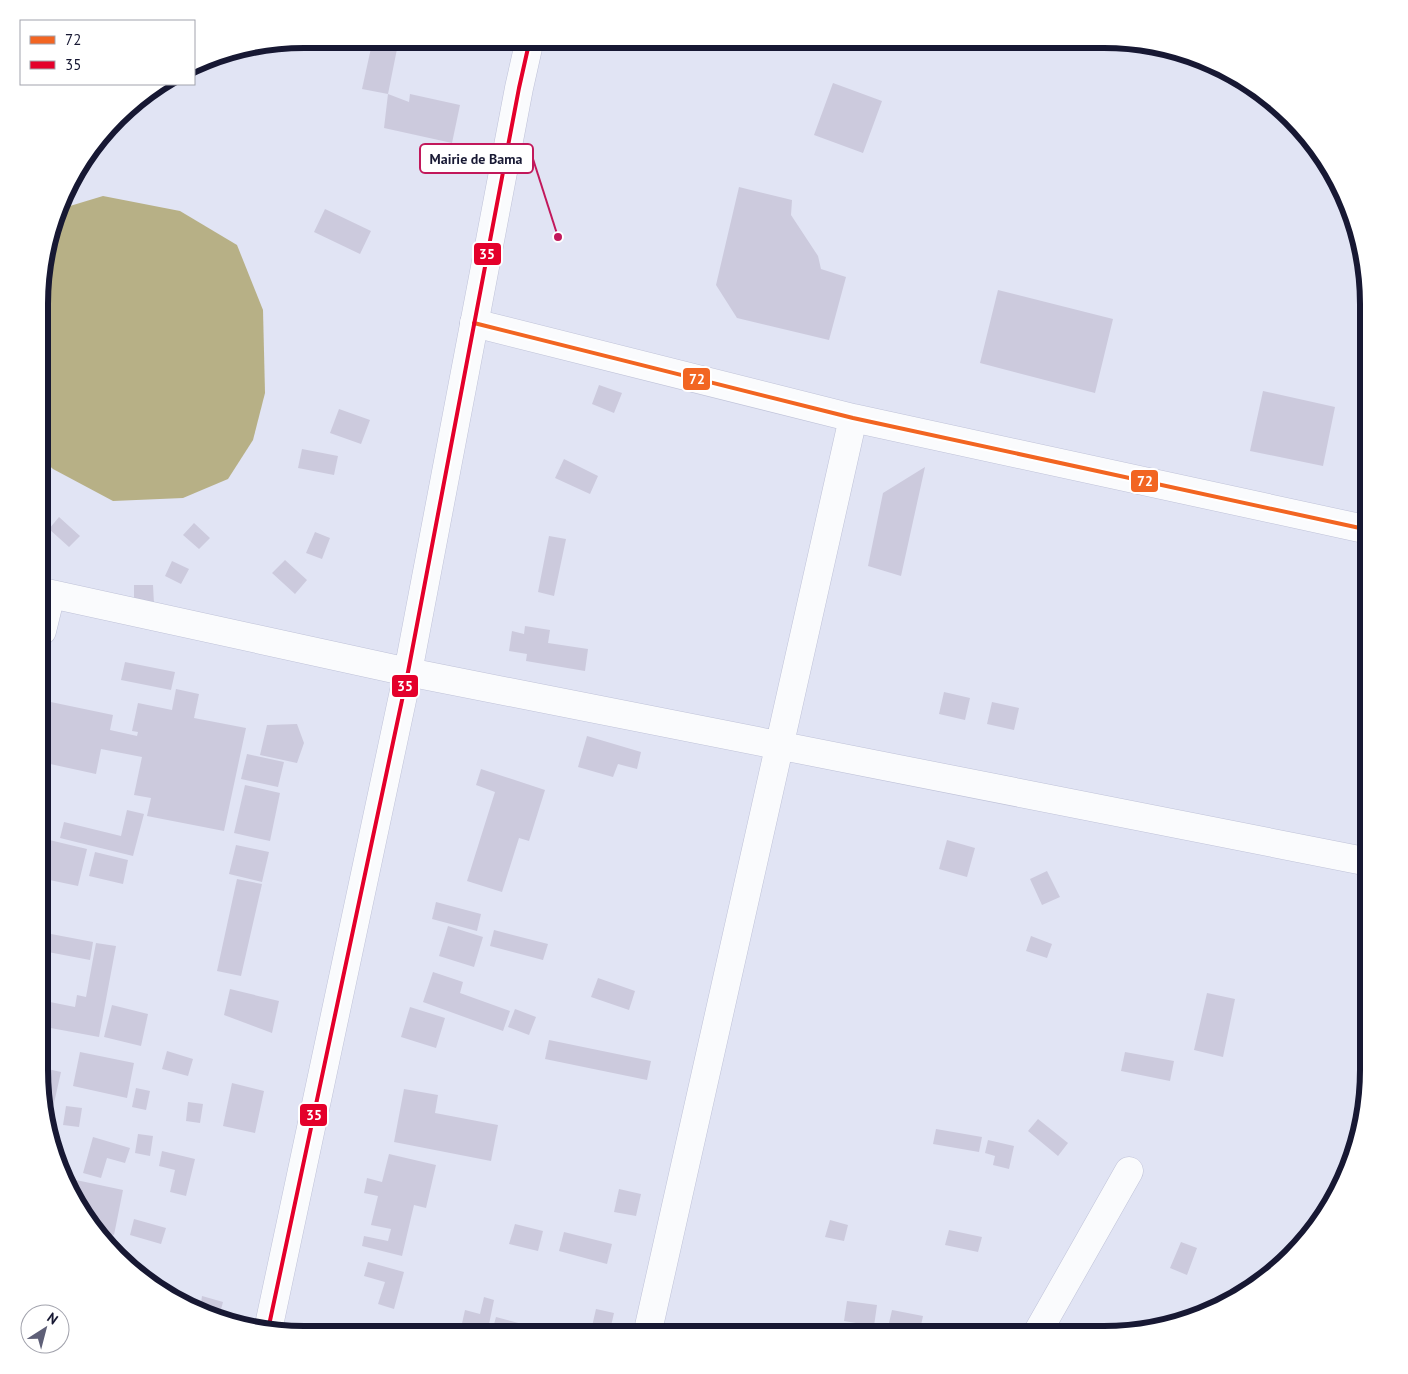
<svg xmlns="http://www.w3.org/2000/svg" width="1408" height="1374" font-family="'PT Sans',sans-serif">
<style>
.water{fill:#b7b086}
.building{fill:#cccadd}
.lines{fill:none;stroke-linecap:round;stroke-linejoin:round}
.minor-casing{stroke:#bfc2d8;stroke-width:29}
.major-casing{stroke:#bfc2d8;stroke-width:29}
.minor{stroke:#fafbfd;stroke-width:28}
.major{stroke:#fafbfd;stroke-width:28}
.bus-1-casing{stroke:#fff;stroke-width:8}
.bus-2-casing{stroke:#fff;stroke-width:8}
.bus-1{stroke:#f26522;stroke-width:4}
.bus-2{stroke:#e4002b;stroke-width:4}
.rim{fill:none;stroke:#171833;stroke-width:6}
.leader{fill:none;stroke:#c2185b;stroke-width:2}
.callout-dot{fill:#c2185b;stroke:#fff;stroke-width:2}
.callout{fill:#fff;stroke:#c2185b;stroke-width:2}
.callout-label{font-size:14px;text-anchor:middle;font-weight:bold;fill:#171833}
.line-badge{stroke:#fff;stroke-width:2}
.badge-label{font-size:14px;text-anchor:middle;font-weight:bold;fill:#fff}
</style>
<rect width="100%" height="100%" fill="#e1e4f4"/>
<path class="water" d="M103 196 180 211 237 245 263 310 265 393 253 440 228 479 183 498 113 501 53 469 43 460 44 252 60 209Z"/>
<path class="building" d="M373 39 398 44 388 94 362 89Z
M1124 41H1139L1151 45 1149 53 1123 47Z
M833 83 882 101 863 153 814 135Z
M388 94 409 102 410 94 460 105 452 143 384 128Z
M739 187 792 200 791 215 818 256 821 269 846 277 829 340 737 318 716 285Z
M325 209 371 231 360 254 314 232Z
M998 290 1113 319 1095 393 980 363Z
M599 385 622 393 614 413 592 404Z
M1263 391 1335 407 1323 466 1250 451Z
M339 409 370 420 361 444 330 433Z
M302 449 338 456 334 475 298 468Z
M564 459 598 476 590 494 555 478Z
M925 467 901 576 868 566 883 493Z
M59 517 80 536 69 547 49 529Z
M194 523 210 538 199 549 183 535Z
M315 532 330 538 322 559 306 553Z
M549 536 566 539 554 596 538 592Z
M285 560 307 580 295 594 272 573Z
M172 561 189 569 181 584 165 576Z
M134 585H153L154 604H134Z
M525 626 550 630 548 643 588 649 585 671 526 661 527 654 509 651 512 631 524 634Z
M125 662 175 672 171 690 121 680Z
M176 689 199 694 194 718 246 728 224 831 147 816 151 798 134 795 142 757 101 749 96 774 41 762V726L46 701 113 715 110 730 137 736 138 732 132 731 138 703 172 710Z
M944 692 970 698 965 720 939 714Z
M992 702 1019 708 1014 730 987 724Z
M297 724 304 743 297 763 260 755 267 725Z
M587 736 641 752 637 769 618 764 613 777 578 767Z
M247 754 284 762 278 787 241 779Z
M481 769 545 790 529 841 519 838 502 892 467 881 495 792 476 785Z
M41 781 50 783 46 807 41 806Z
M245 785 280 793 270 841 234 833Z
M127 810 144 814 133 856 60 838 64 822 121 836Z
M41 838 87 849 78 886 40 878Z
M947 840 975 848 967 877 939 869Z
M236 845 269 852 262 882 229 874Z
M95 852 128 860 123 884 89 876Z
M1047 871 1060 897 1042 905 1030 879Z
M237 879 262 884 241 976 217 971Z
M436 902 481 914 477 931 432 919Z
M448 926 483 937 474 967 439 956Z
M494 930 548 944 543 960 490 946Z
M51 934 93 942 90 960 48 952Z
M1031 936 1052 944 1047 958 1026 951Z
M96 943 116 946 99 1037 40 1026V1000L75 1007 77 995 86 997Z
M433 972 463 982 460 993 510 1011 503 1031 423 1002Z
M598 978 635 991 629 1010 591 997Z
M230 989 279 1001 272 1033 224 1015Z
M1207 993 1235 999 1223 1057 1194 1050Z
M112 1005 148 1014 141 1046 104 1037Z
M410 1007 445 1018 436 1048 401 1037Z
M515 1009 536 1017 529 1035 508 1027Z
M549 1040 651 1061 647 1080 545 1059Z
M167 1051 193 1059 188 1076 162 1069Z
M80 1052 134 1063 127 1098 73 1086Z
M1125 1052 1174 1061 1170 1081 1121 1071Z
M39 1067 61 1072 50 1121 47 1120 39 1088Z
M232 1083 264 1091 255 1133 223 1126Z
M136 1088 150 1091 146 1110 132 1107Z
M404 1089 438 1095 435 1113 498 1125 491 1161 394 1142Z
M188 1102 203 1104 200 1123 186 1121Z
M66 1106 82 1108 79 1127 63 1125Z
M1038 1119 1068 1143 1058 1156 1028 1131Z
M936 1129 982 1137 979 1152 933 1144Z
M138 1134 153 1136 150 1156 135 1153Z
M93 1137 130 1148 125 1163 107 1158 101 1178 83 1173Z
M988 1140 1014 1146 1009 1169 993 1165 995 1156 985 1153Z
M162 1151 195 1159 186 1196 170 1192 175 1170 159 1166Z
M389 1154 436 1165 426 1208 414 1205 402 1256 362 1246 364 1236 388 1241 391 1229 371 1225 378 1196 364 1193 367 1178 382 1182Z
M76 1180 123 1190 114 1235 93 1230 73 1196Z
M619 1189 641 1194 636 1216 614 1212Z
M134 1219 166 1228 161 1244 130 1235Z
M830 1220 848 1225 844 1241 825 1237Z
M515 1224 543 1231 538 1251 509 1244Z
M949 1230 982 1237 978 1252 945 1245Z
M564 1232 612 1244 607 1264 559 1251Z
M1181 1242 1197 1248 1187 1275 1170 1268Z
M368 1262 404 1272 394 1309 378 1304 385 1282 364 1276Z
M202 1296 223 1302 219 1317 186 1308 188 1300 201 1303Z
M484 1297 494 1300 487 1334 461 1328 465 1310 480 1314Z
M847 1301 877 1305 874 1326 844 1321Z
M596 1309 614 1313 609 1335H590Z
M892 1310 923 1316 920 1330 889 1323Z
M496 1317 526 1325 523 1335H491Z
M532 1324 576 1334V1335H529Z
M945 1329 957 1335H942Z"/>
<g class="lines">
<g class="minor-casing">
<path id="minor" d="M474 323 853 418 1369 530
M42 592 408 672 1369 862
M42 631 51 594
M647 1335 853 418
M1036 1335 1129 1171"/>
</g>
<g class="major-casing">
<path id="major" d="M268 1330 408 672 519 88 530 39"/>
</g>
<use href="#minor" class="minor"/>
<use href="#major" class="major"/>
<g class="bus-1-casing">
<path id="bus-1" d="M474 323 853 418 1369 530"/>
</g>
<g class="bus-2-casing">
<path id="bus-2" d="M268 1330 408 672 519 88 530 39"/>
</g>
<use href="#bus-1" class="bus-1"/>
<use href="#bus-2" class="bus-2"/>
</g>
<path d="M0 0H1408V1374H0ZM304 48H1104A256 256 0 0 1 1360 304V1070A256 256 0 0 1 1104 1326H304A256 256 0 0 1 48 1070V304A256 256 0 0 1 304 48Z" fill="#fff" fill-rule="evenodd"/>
<path class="rim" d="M304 48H1104A256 256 0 0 1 1360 304V1070A256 256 0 0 1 1104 1326H304A256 256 0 0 1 48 1070V304A256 256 0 0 1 304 48Z"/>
<path class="leader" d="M558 237L533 159"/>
<circle class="callout-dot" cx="558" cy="237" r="5"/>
<rect class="callout" x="420" y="144" width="113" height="29" rx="5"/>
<g class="callout-label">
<text x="476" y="164">Mairie de Bama</text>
</g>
<g class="line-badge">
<rect x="473" y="242" width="29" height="24" rx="5" fill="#e4002b"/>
<rect x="682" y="367" width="29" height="24" rx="5" fill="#f26522"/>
<rect x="1130" y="469" width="29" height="24" rx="5" fill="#f26522"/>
<rect x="391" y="674" width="28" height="24" rx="5" fill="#e4002b"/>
<rect x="299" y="1103" width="29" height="24" rx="5" fill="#e4002b"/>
</g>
<g class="badge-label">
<text x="487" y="259">35</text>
<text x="697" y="384">72</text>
<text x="1145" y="486">72</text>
<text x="405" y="691">35</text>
<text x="314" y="1120">35</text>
</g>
<rect x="20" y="20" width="175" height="65" fill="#ffffff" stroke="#a2a3ad"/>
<rect x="30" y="36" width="25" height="8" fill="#f26522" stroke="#a2a3ad"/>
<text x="65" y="45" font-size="15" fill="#171833">72</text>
<rect x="30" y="61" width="25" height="8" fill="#e4002b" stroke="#a2a3ad"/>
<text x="65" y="70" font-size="15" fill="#171833">35</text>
<g transform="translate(45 1329) rotate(36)"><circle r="24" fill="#ffffff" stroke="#a2a3ad"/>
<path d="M0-4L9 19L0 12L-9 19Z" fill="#5e5f77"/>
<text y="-8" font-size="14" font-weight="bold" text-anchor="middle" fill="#171833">N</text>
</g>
</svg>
